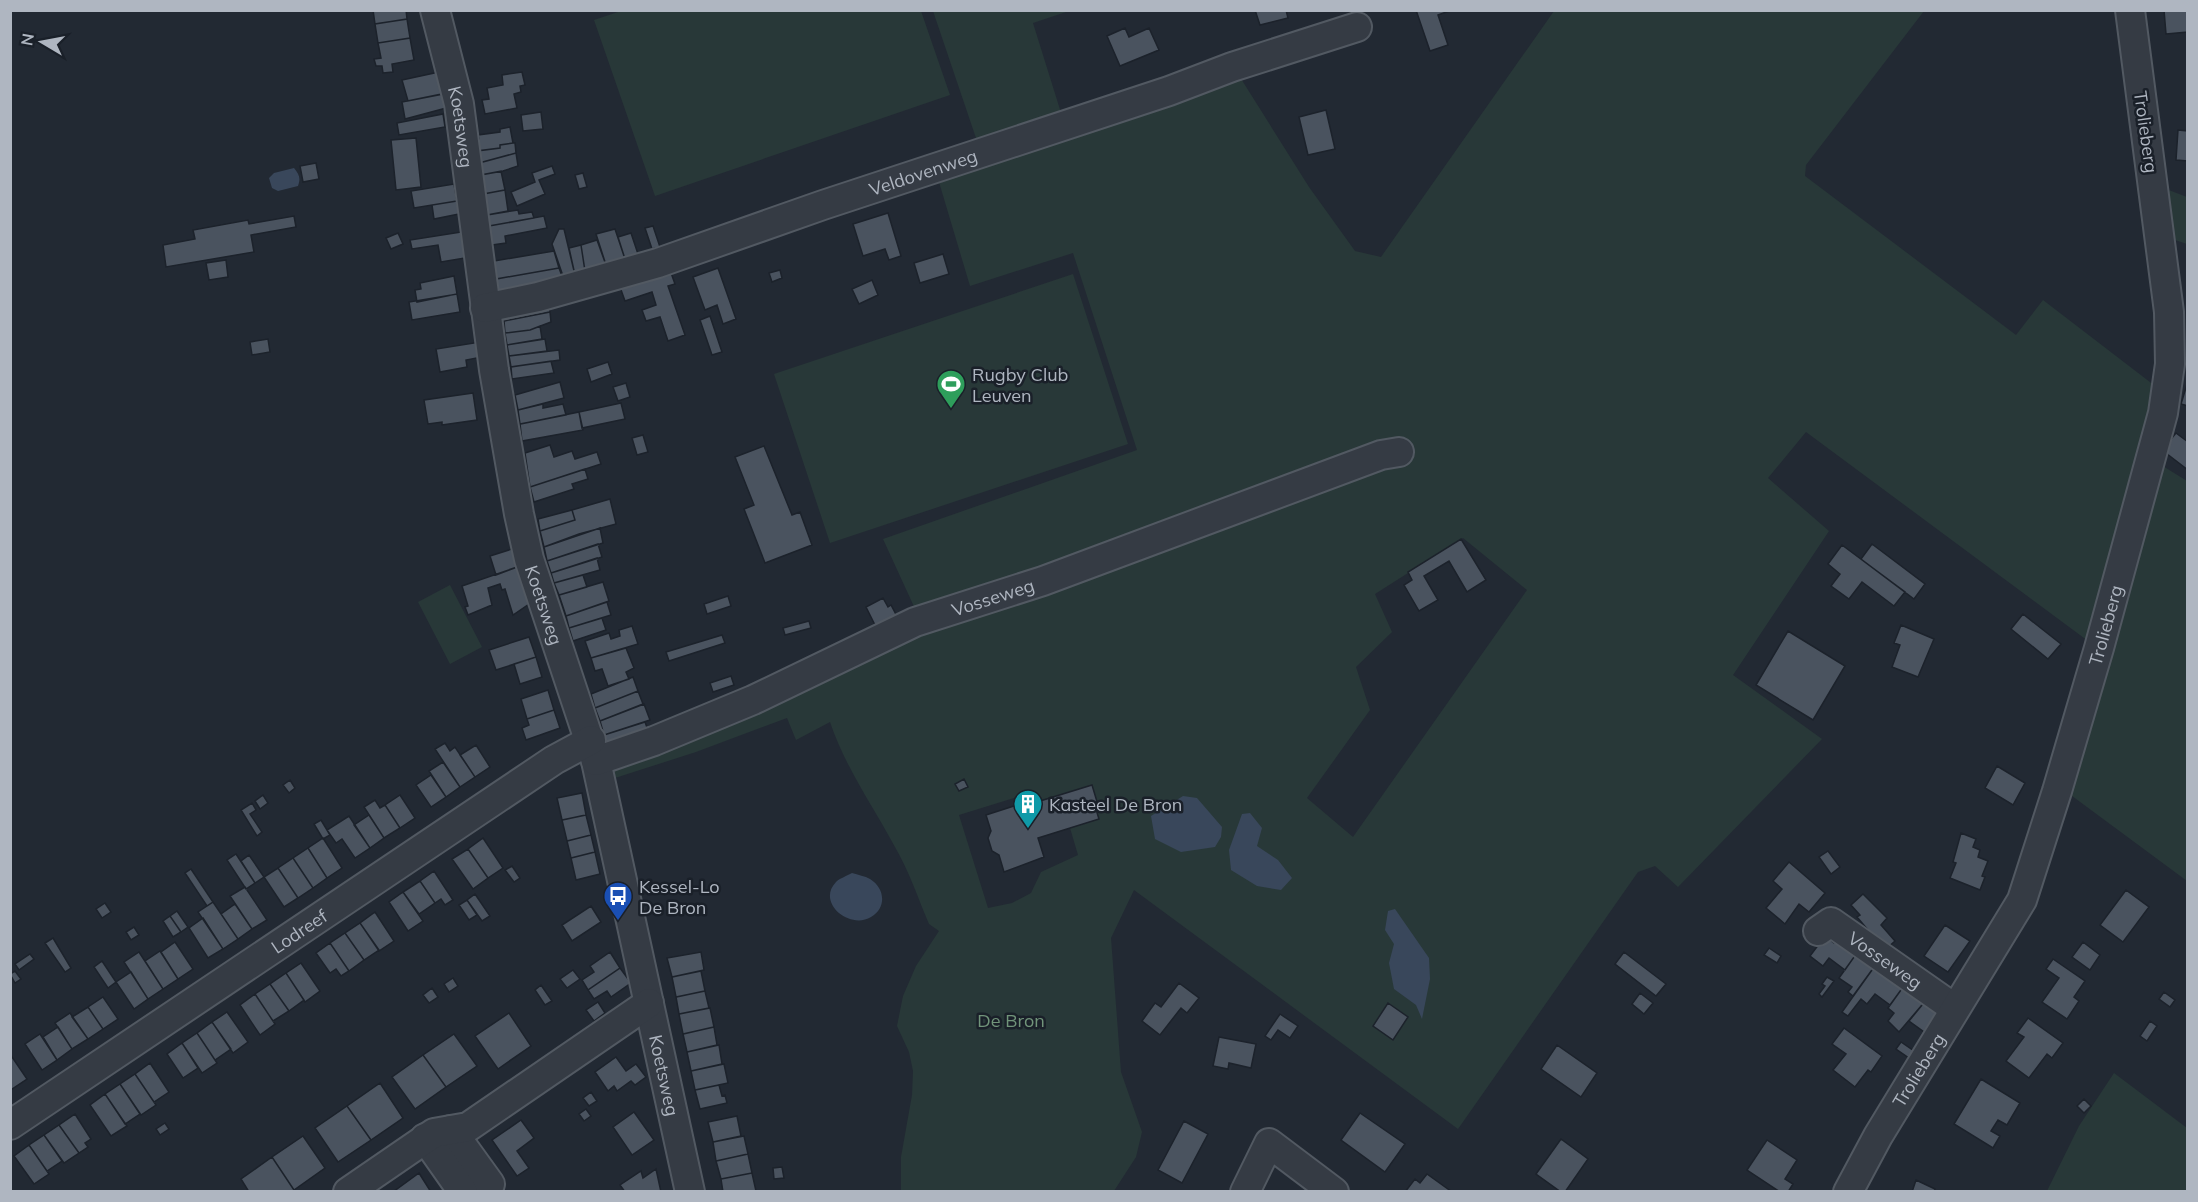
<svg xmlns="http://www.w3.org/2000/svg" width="2198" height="1202" font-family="Mulish,sans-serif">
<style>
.green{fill:#283838;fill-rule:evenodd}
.water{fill:#39475b}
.building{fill:#4a535f;stroke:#1c222b;stroke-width:1.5}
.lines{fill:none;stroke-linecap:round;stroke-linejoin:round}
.minor-casing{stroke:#525962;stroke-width:32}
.minor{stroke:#353b44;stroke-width:28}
.labels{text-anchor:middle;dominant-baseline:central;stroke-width:5;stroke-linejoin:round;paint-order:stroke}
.street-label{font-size:18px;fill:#afb6c1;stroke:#1a2029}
.poi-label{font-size:18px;fill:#afb6c1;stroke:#1a2029;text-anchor:start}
.park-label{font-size:18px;fill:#71947a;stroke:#1a2029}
</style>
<rect width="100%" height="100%" fill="#222933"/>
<path class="green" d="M621 11H921L950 95 655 196 594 20Z
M933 11H1069L1033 23 1067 132 1238 74 1309 187 1355 251 1381 257 1554 11H1924L1806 165 1805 176 2016 335 2043 300 2159 389 2158 463 2187 481V881L2068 793 2088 641 1806 432 1768 478 1829 531 1733 675 1822 739 1678 887 1655 866 1638 872 1458 1129 1134 890 1111 938 1121 1072 1142 1132 1136 1157 1114 1191H901V1157L912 1095 913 1071 909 1052 897 1026 903 996 916 966 939 931 929 924C918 898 909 871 895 847 873 806 845 767 830 722L796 740 787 718 696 752 615 778 610 763 922 624 883 539 1137 450 1073 253 970 286 936 172 978 144ZM1463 538 1527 590 1353 837 1307 798 1370 710 1356 667 1392 632 1375 594ZM1092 785 1098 805 1095 806 1099 819 1070 828 1078 855 1041 872 1031 893 1012 903 988 908 959 815 1024 795 1027 805Z
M2166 189 2187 197V244L2172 239Z
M1073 274 1128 444 830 543 774 374Z
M450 585 482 647 450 664 418 602Z
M2114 1073 2187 1128V1191H2047L2079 1126Z"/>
<path class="water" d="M294 168C299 174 301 178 298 186L278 191 272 188 269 178 274 173Z
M1183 796 1197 798 1222 827 1221 837 1215 847 1181 852 1155 839 1151 816Z
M1250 813 1262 828 1257 846 1278 860 1292 878 1281 890 1257 886 1231 870 1229 850 1242 814Z
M852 873C858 875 865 876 870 879 885 888 887 908 871 917 850 930 816 903 836 882 840 878 847 876 852 873Z
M1395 909 1429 958 1430 979 1422 1019 1416 1005 1394 989 1389 963 1394 944 1385 930 1388 911Z"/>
<path class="building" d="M373 10H406L407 19 375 24Z
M1255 10H1286L1288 18 1260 25Z
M1416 10H1452L1438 15 1448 45 1430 51Z
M2164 10H2188V32L2166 34Z
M407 19 410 38 378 43 375 24Z
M1125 28 1129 37 1149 28 1159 50 1120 66 1107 36Z
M410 38 414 60 392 64 393 72 383 73 382 66H376L374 59 381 58 378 43Z
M439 72 444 94 408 101 402 80Z
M522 72 525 85 520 86 521 92 514 94 517 108 485 114 482 100 489 99 487 88 503 85 502 75Z
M447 93 450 107 405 119 402 102Z
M1326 110 1335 149 1308 155 1299 117Z
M541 112 543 129 523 131 521 115Z
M443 114 445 127 399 135 397 123Z
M510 127 513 143 500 145V148L477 151 475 140 479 139 478 135 500 132V129Z
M2178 130 2188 131V161L2176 160Z
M416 138 421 187 396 190 391 140Z
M513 143H515L516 153 479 163 477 151 500 148V145Z
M516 153 518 166 503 171 480 175 479 163Z
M316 163 319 179 303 182 300 166Z
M552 166 555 174 539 180 545 194 517 206 511 192 535 182 532 173Z
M501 171 505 190 483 194 480 175Z
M583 173 587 187 579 189 575 175Z
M454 184 457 201 414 208 411 191Z
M505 190 508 211 487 215 483 194Z
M457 201 459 214 434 219 432 205Z
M518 210 519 214 532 212 534 218 489 226 487 215Z
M888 213 901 256 889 260 885 249 863 256 853 224Z
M294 216 296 227 251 235 254 252 166 267 163 245 195 239 193 230 248 220 249 224Z
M544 216 547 228 505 236 506 243 492 245 489 226Z
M653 226 660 247 652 249 645 228Z
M559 229H564L575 275 564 279 552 244Z
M615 229 625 259 606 265 596 234Z
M461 232 465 258 441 262 438 245 412 249 410 240Z
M398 233 403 244 391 249 386 238Z
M631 233 638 254 625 259 618 237Z
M597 240 606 265 585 271 581 245Z
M581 245 585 271 575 275 569 248Z
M554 251 559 268 496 279 494 261Z
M943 254 949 274 920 283 914 263Z
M226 260 228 277 209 280 206 263Z
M559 268 565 284 500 302 496 279Z
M718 268 736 319 723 324 717 305 705 310 693 277Z
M670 270 675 284 668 286 685 335 668 341 660 317 646 321 642 310 656 305 652 292 625 301 620 287Z
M780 270 782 278 772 282 769 273Z
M454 276 457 294 417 302 415 290 421 289 420 283Z
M872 280 878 295 859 304 852 289Z
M457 294 460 312 412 320 409 302Z
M548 299 550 312 504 321 503 314Z
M550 312 551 322 530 330 505 333 504 321Z
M710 316 722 352 712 355 700 320Z
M540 326 542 339 507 345 505 333 530 330Z
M268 339 270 352 252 355 250 342Z
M545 339 547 351 509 356 507 345Z
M480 342 482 357 466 360 467 367 440 372 436 349Z
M559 350 560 360 511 367 509 356Z
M551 361 554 373 512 379 511 367Z
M608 362 612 374 591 382 587 369Z
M2188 381V406L2181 404Z
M560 382 564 398 518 410 515 395Z
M626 383 630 397 618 401 613 387Z
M473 393 477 420 442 425V422L428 424 424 400Z
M621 403 625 419 582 428 579 412Z
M543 404V408L563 404 566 415 520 424 518 410Z
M579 412 583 430 522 441 520 424Z
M2176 433 2188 442V470L2162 450Z
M643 435 648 452 637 455 632 438Z
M550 445 554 457 572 451 575 459 597 452 601 464 530 487 525 453Z
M764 446 792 515 800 512 812 545 765 563 744 509 754 505 735 457Z
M585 469 588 479 572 484 574 489 534 502 530 487Z
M610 499 616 524 579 534 544 547 540 531 575 520 572 510Z
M572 510 575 520 540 531 538 519Z
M600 528 603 543 547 561 544 547Z
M1461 539 1486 580 1467 592 1449 561 1424 576 1438 600 1419 611 1404 585 1412 580 1408 572Z
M598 544 602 557 551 573 547 561Z
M1872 544 1925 584 1914 599 1861 559Z
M1842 545 1905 592 1894 606 1862 582 1849 599 1831 586 1840 574 1828 564Z
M515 548 520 566 496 575 490 556Z
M597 558 600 570 554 583 551 573Z
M520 566 532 602 513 615 505 589 502 590 500 584 488 588 492 605 468 615 465 607 468 606 462 586Z
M583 575 587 587 559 595 554 583Z
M603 582 609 601 566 616 559 595Z
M728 596 731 606 707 614 704 604Z
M883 598 888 607 891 605 900 622 879 633 866 607Z
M607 602 611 615 569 628 566 616Z
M2023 614 2061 644 2048 659 2011 629Z
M602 618 606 630 573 641 569 628Z
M809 621 811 628 785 635 783 628Z
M1901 625 1934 639 1918 677 1892 667 1900 645 1894 643Z
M632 626 638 644 591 658 585 641 609 633 611 639 620 636 619 630Z
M1788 631 1845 666 1813 720 1756 685Z
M722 635 725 643 669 661 666 652Z
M529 637 536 657 496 670 489 650Z
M626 648 634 668 626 672 629 679 608 686 602 669 595 671 591 658Z
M536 657 542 677 520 684 514 664Z
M731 676 734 685 713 692 710 683Z
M633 677 638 691 595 708 591 694Z
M548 690 554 710 527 719 521 699Z
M638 691 643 704 600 721 595 708Z
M644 704 650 720 604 735 600 721Z
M554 710 560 728 526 740 522 728 529 725 527 719Z
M645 722 649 733 608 746 604 735Z
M445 743 450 751 455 747 475 777 460 787 435 749Z
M476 745 490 767 475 777 460 755Z
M443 762 460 787 446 797 429 771Z
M1997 766 2025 783 2013 805 1985 788Z
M431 775 446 797 431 807 416 785Z
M964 779 968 787 959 791 955 784Z
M290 780 295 788 289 793 283 785Z
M1092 785 1098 805 1095 806 1099 819 1038 838 1044 857 1004 872 999 855 992 851 988 838 991 831 986 815 1026 802 1027 805Z
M582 793 586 815 562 820 557 798Z
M263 795 268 803 260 809 255 801Z
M400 795 415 818 400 828 385 805Z
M375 800 380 808 385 805 400 828 384 838 364 807Z
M252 803 256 810 250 814 262 832 257 836 241 810Z
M369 815 384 838 370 848 354 825Z
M586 815 591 835 567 841 562 820Z
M349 816 370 848 355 858 342 839 336 843 327 830Z
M321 820 330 835 323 839 314 824Z
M1961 833 1976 839 1973 847 1980 850 1978 857 1988 861 1982 876 1985 877 1980 890 1950 878 1956 863 1953 862Z
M591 835 595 852 571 858 567 841Z
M323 838 342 868 327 878 308 848Z
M483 838 503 868 488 878 468 849Z
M308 848 327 878 313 888 293 858Z
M468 849 488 878 473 889 452 859Z
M1828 851 1840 867 1831 874 1819 857Z
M595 852 600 874 576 880 571 858Z
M236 854 255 883 246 889 227 860Z
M249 855 264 877 255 883 241 861Z
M293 858 313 888 298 898 278 868Z
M1789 862 1825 893 1809 912 1799 904 1785 924 1766 908 1782 889 1773 881Z
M512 866 520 878 514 882 505 870Z
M278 868 298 898 284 907 264 877Z
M191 869 213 902 207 906 185 873Z
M434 871 453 900 445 905 441 899 435 903 420 881Z
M420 881 435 903 419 914 403 892Z
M245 887 267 920 252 929 230 896Z
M2126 890 2149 907 2123 942 2100 925Z
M403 892 423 921 408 931 389 902Z
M475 894 490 916 482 921 467 900Z
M1863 894 1887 918 1881 925 1895 941 1885 950 1857 917 1860 915 1851 905Z
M467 900 477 915 469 920 459 905Z
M213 902 238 939 223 949 198 912Z
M105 903 111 912 102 918 96 909Z
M235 904 252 929 238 939 221 914Z
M591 906 601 922 572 941 562 925Z
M177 911 188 927 181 932 170 916Z
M375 912 394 941 379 951 360 923Z
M170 916 181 932 173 937 163 921Z
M203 918 223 949 208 958 189 928Z
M360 923 379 950 364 960 345 933Z
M1945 925 1970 941 1948 972 1924 956Z
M134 927 139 935 131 940 126 932Z
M345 933 364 960 349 971 330 943Z
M1840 935 1859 950 1845 970 1829 958 1823 966 1810 956 1825 936 1834 943Z
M53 938 71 968 65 972 45 943Z
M175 942 193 969 178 979 161 952Z
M2083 942 2100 955 2090 970 2072 957Z
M330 943 349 971 341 976 336 969 330 973 316 953Z
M1769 948 1781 956 1777 963 1764 955Z
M1859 950 1877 963 1853 996 1848 992 1852 987 1839 978Z
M160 951 178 979 163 989 145 961Z
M139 952 163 989 148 999 124 962Z
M610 952 620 968 588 990 582 980 594 972 590 966Z
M701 952 704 970 672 977 667 958Z
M1624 952 1666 984 1656 996 1615 964Z
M30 954 34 959 19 970 15 964Z
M2053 959 2085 981 2074 997 2079 1001 2067 1019 2042 1002 2059 978 2046 969Z
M102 961 116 982 108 988 94 967Z
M301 963 320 991 305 1002 286 973Z
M1877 963 1906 983 1890 1005 1875 994 1867 1004 1861 999 1848 1016 1842 1012Z
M620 968 631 983 611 997 607 991 594 999 588 990Z
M573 970 580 979 567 988 560 979Z
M15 971 21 979 15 983 10 974Z
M701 971 705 991 676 997 672 977Z
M131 972 148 999 134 1009 116 982Z
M286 973 304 1000 289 1011 270 984Z
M1827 977 1834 981 1822 997 1819 994 1825 986 1822 984Z
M453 978 458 986 449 992 444 984Z
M1179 983 1199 998 1187 1013 1181 1008 1160 1035 1142 1021 1155 1003 1161 1007Z
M1906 983 1927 999 1899 1032 1888 1021 1894 1013 1888 1008Z
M270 984 289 1011 273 1021 255 994Z
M541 985 552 1001 545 1005 535 990Z
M432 988 438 997 429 1003 423 995Z
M705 991 709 1008 679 1014 676 997Z
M2164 992 2175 1000 2170 1007 2159 999Z
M1640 993 1653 1003 1644 1014 1632 1004Z
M255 994 275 1024 260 1035 240 1005Z
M103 997 118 1019 103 1029 88 1007Z
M1927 999 1943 1010 1927 1034 1909 1021Z
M598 1002 605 1013 594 1021 586 1010Z
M1388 1003 1408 1017 1393 1040 1373 1026Z
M88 1007 103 1029 88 1039 72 1017Z
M710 1008 714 1027 683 1034 679 1014Z
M227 1012 248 1042 233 1053 212 1022Z
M70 1013 88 1039 72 1049 55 1023Z
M509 1013 531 1046 498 1069 475 1036Z
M1280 1014 1298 1026 1290 1038 1278 1030 1271 1040 1265 1036Z
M2028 1018 2063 1043 2052 1058 2047 1054 2029 1078 2006 1061 2024 1037 2017 1033Z
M2150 1021 2157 1026 2147 1041 2140 1036Z
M212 1022 231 1049 215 1060 197 1033Z
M58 1027 72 1049 57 1060 43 1037Z
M714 1027 717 1045 687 1052 683 1034Z
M1844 1028 1882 1056 1871 1072 1868 1070 1855 1087 1833 1070 1846 1054 1832 1044Z
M197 1033 217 1063 202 1073 182 1043Z
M40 1034 57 1060 42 1070 25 1044Z
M454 1034 477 1066 446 1087 423 1055Z
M1219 1037 1256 1044 1251 1068 1229 1063 1228 1069 1213 1066Z
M1901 1042 1914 1051 1909 1058 1896 1049Z
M182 1043 198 1068 183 1078 167 1054Z
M719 1045 722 1064 691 1071 687 1052Z
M1557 1045 1597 1073 1581 1097 1541 1069Z
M10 1054 27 1079 12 1089 10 1087Z
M423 1055 446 1087 415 1109 392 1077Z
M616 1057 626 1071 636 1064 646 1077 635 1085 631 1081 617 1091 614 1086 608 1091 595 1072Z
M150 1063 169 1092 154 1102 135 1074Z
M724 1064 728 1083 695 1090 691 1071Z
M135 1074 156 1105 141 1115 120 1084Z
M1981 1079 2020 1103 2007 1125 1998 1120 1991 1131 2000 1136 1993 1148 1954 1124Z
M380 1083 403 1118 371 1140 347 1106Z
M120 1084 140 1114 125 1124 105 1094Z
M719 1085 722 1096 725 1095 727 1103 700 1109 695 1090Z
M591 1092 597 1101 589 1106 583 1098Z
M105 1094 127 1126 111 1136 90 1105Z
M2084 1099 2091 1106 2084 1113 2077 1106Z
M347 1106 371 1140 338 1162 315 1128Z
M586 1109 591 1116 584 1121 579 1114Z
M634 1112 654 1140 632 1155 613 1127Z
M1360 1113 1405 1144 1385 1172 1341 1140Z
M75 1114 91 1139 85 1143 88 1147 79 1153 59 1125Z
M737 1116 741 1136 713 1142 708 1122Z
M521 1120 534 1138 517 1151 529 1168 517 1176 492 1140Z
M1184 1121 1208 1134 1182 1183 1158 1170Z
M165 1123 169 1129 160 1135 156 1129Z
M59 1125 79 1153 64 1163 44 1135Z
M44 1135 62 1161 47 1171 29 1145Z
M303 1136 325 1168 294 1190 272 1157Z
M744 1136 748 1154 716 1161 713 1142Z
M1561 1139 1588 1159 1565 1192H1561L1536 1174Z
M1767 1140 1797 1160 1785 1179 1793 1184 1788 1192H1780L1747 1170Z
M29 1145 49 1174 34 1184 14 1156Z
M748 1154 752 1173 721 1179 716 1161Z
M272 1157 294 1190 291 1192H249L241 1179Z
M782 1167 784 1178 774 1179 773 1168Z
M656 1169 661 1192H625L620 1185 641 1171 643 1178Z
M419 1173 431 1192H393Z
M752 1173 756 1191 723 1192 721 1179Z
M1427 1174 1452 1192H1405L1415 1179 1420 1183Z
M1916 1180 1935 1189 1934 1192H1912Z"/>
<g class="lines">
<g class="minor-casing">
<g id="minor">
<path id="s1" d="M435 10 459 104 494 370 519 514 529 559 596 761 690 1192"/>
<path id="s2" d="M485 308 538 297 658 263 823 205 1169 91 1232 67 1357 27"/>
<path id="s3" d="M596 761 654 741 753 700 915 622 1043 581 1381 455 1399 452"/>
<path id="s4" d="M1818 931 1831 922 1954 1008"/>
<path id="s5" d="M10 1125 554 760 591 740"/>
<path d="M451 1130 490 1184 478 1192"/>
<path d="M425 1138 463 1192"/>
<path d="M348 1192 434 1133 468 1127 649 1003"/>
<path d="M1245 1192 1269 1143 1334 1192"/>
<path id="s6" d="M1848 1192 1878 1136 2022 900 2057 791 2099 648 2163 413 2170 364 2169 312 2130 10"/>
</g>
</g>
<use href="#minor" class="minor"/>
</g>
<defs>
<g id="stadium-pin" transform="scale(1.5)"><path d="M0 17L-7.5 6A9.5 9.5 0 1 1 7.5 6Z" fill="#2e9e5b" stroke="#1a2029"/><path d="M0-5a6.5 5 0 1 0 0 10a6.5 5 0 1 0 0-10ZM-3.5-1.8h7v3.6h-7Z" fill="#fff"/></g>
<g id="building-pin" transform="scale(1.5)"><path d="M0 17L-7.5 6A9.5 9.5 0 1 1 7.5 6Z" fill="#0f9aa8" stroke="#1a2029"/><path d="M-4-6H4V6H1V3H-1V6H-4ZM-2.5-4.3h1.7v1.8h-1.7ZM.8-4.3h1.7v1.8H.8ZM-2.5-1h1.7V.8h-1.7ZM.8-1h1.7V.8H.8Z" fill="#fff"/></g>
<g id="bus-pin" transform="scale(1.5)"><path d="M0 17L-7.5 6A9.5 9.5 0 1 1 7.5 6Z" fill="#1a4fb4" stroke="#1a2029"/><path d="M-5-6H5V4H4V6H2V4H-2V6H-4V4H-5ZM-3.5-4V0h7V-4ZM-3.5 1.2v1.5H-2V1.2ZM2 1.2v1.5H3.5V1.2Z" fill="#fff"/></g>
</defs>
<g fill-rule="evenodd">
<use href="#stadium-pin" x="951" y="384"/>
<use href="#building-pin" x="1028" y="804"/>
<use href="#bus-pin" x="618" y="896"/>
</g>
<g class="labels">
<g class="street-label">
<text stroke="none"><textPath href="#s1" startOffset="120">Koetsweg</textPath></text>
<text transform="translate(2146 132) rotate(82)">Trolieberg</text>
<text stroke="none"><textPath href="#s2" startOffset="459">Veldovenweg</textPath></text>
<text stroke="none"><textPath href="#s3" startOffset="430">Vosseweg</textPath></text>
<text stroke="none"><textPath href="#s1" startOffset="606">Koetsweg</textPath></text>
<text stroke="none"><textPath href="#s6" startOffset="627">Trolieberg</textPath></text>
<text stroke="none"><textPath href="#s5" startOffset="348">Lodreef</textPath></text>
<text stroke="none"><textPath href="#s4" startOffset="82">Vosseweg</textPath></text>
<text stroke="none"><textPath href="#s6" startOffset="141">Trolieberg</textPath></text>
<text stroke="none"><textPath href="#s1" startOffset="1092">Koetsweg</textPath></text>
</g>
<g class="poi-label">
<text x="972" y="374">Rugby Club<tspan x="972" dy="21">Leuven</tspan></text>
<text x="1049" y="804">Kasteel De Bron</text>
<text x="639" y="886">Kessel-Lo<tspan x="639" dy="21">De Bron</tspan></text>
</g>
<g class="park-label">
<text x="1011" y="1020">De Bron</text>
</g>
</g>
<rect width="2198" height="1202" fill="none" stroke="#afb6c1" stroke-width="24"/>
<g transform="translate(42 42) rotate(280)" stroke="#1a2029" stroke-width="4.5" paint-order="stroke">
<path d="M0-4.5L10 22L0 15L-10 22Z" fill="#afb6c1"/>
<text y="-9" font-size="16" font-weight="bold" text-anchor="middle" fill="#afb6c1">N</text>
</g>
</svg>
